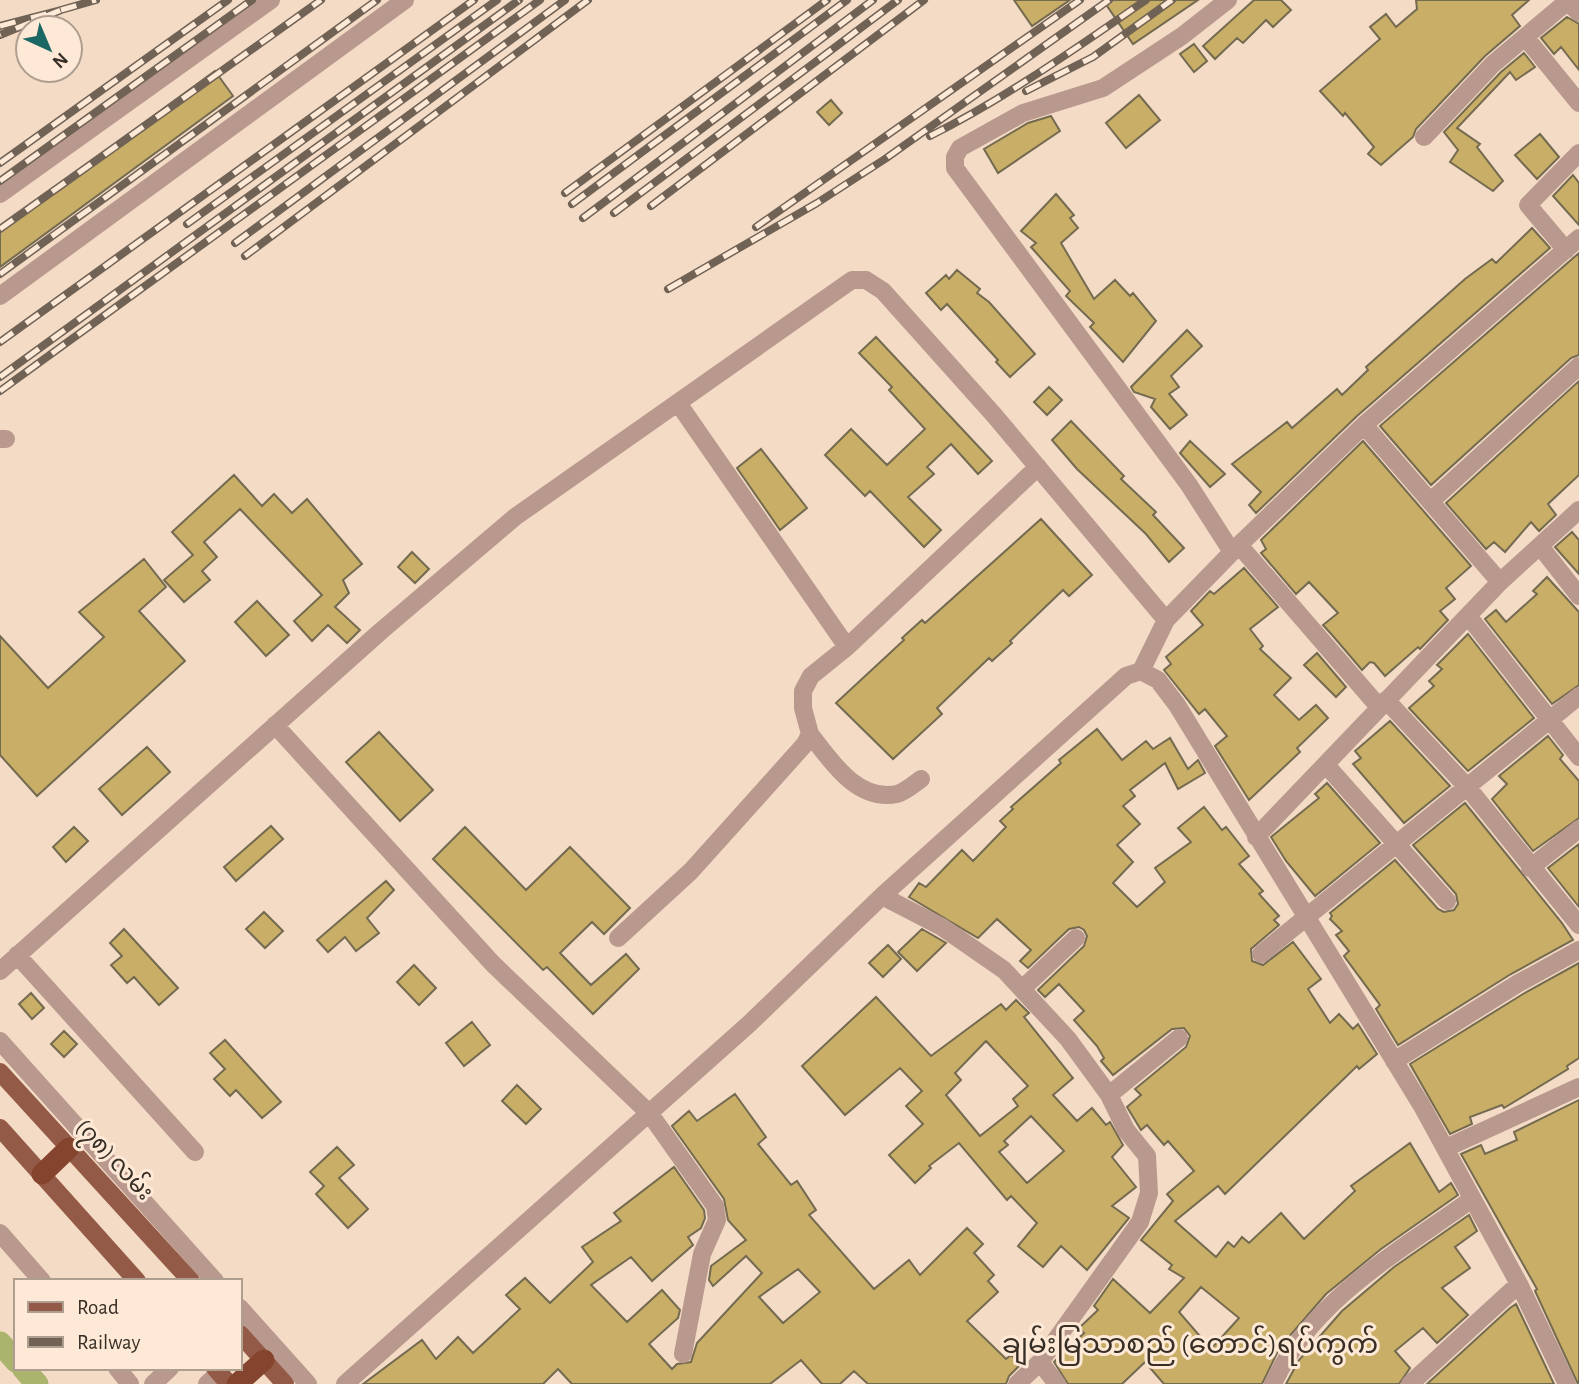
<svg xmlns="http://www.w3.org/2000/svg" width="1579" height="1384" font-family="'Alegreya Sans','Noto Sans Myanmar',sans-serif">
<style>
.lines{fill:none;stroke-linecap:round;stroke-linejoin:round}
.canal{stroke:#aab46d;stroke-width:23}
.building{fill:#c8ae67;stroke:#746a50;stroke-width:2;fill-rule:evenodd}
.minor{stroke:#b9988d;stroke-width:18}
.major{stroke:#935a47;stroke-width:18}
.highway{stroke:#84442e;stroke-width:21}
.rail-casing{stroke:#706255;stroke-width:8}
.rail{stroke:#fee9d7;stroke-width:5;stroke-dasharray:16;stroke-linecap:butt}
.labels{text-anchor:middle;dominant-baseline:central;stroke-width:6;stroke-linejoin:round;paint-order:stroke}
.street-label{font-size:24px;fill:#372e25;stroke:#fee9d7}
.quarter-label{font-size:28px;fill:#372e25;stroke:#fee9d7}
</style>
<rect width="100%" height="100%" fill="#f4dbc5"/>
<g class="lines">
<path class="canal" d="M0 1343 16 1361
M23 1368 37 1384"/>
</g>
<path class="building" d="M1014 0H1070L1032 26Z
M1103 0H1198L1133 44Z
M1254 0H1281L1291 10 1273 27 1266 20 1243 43 1237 38 1215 59 1203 46Z
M1416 0H1529L1512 15 1520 26 1485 56 1416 129 1413 137 1381 165 1368 154 1374 147 1345 113 1343 116 1320 91 1380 39 1370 27 1386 14 1396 27 1417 9Z
M1567 17 1579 24V70L1561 47 1554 54 1541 38Z
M1194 44 1207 61 1194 72 1180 54Z
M1524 53 1535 67 1516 80 1510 72 1457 128 1480 144 1477 147 1503 181 1493 191 1450 162 1458 150 1444 132 1501 72Z
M215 71 233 96 0 267V228Z
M1139 95 1160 120 1126 148 1106 123Z
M831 100 842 113 829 125 817 112Z
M1051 116 1060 131 998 173 984 149 1028 123Z
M1540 134 1559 157 1537 179 1515 155Z
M1573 175 1579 183V225L1553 196Z
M1056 194 1074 215 1070 218 1078 228 1061 243 1094 299 1115 280 1130 296 1133 293 1156 321 1123 362 1090 327 1094 323 1066 296 1070 291 1031 247 1036 243 1021 231Z
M1532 228 1550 248 1357 416 1256 513 1249 505 1261 492 1232 464 1287 422 1292 428 1337 389 1342 395 1368 370 1366 367 1465 279 1492 259 1496 263Z
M1579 253V355L1571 358 1431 485 1380 426Z
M957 270 980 289 977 293 989 302 1035 354 1010 377 996 362 998 360 947 304 941 310 926 293 946 275 949 279Z
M1187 330 1202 346 1171 376 1179 387 1169 394 1187 415 1170 429 1151 407 1155 399 1134 392 1131 387Z
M876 337 992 461 978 474 951 444 927 467 934 474 908 497 941 530 924 547 870 491 865 496 825 455 851 429 887 465 925 429 889 390 892 387 859 353Z
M1579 381V475L1548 504 1556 515 1539 531 1531 522 1505 552 1494 542 1486 549 1446 503Z
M1049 387 1062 400 1047 415 1034 402Z
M1071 421 1124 476 1121 479 1156 512 1153 515 1184 548 1169 562 1146 534 1077 469 1052 440Z
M1190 441 1225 474 1210 487 1180 453Z
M1363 441 1471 566 1446 588 1455 599 1440 611 1448 620 1420 649 1418 647 1385 676 1374 663 1370 662 1362 670 1333 636 1323 625 1338 613 1309 582 1296 594 1261 553 1266 549 1261 540Z
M761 449 807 508 780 530 737 468Z
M234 475 262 506 274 494 292 513 307 499 362 564 343 580 349 593 335 607 360 630 347 643 328 625 312 641 294 621 322 595 240 509 204 542 217 557 202 571 210 580 184 602 164 580 193 555 172 532Z
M1041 519 1092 575 1069 596 1063 590 1010 641 1012 643 992 661 989 658 937 708 942 714 893 759 836 703 904 640 902 638 922 620 925 623Z
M1572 532 1579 540V574L1555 547Z
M412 552 429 569 415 583 398 567Z
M144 559 166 587 139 611 185 661 37 796 0 755V636L48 688 104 637 79 612Z
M1244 568 1278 607 1250 629 1263 646 1260 649 1291 678 1274 695 1299 720 1316 705 1328 718 1297 748 1300 752 1249 800 1215 746 1227 736 1205 709 1199 714 1164 670 1171 664 1166 657 1203 625 1191 611 1210 591 1214 594Z
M1547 577 1579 612V685L1552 704 1485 619 1496 610 1506 622 1537 594 1533 591Z
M257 601 289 635 266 656 235 622Z
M1468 634 1534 718 1468 771 1409 708 1434 686 1429 681 1442 669 1437 665Z
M1317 653 1346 687 1336 697 1304 665Z
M1390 721 1450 786 1404 823 1353 764 1361 758 1355 751Z
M1097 729 1122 760 1146 741 1153 749 1170 738 1188 769 1198 760 1205 773 1178 789 1165 763 1130 790 1135 796 1123 806 1140 824 1117 845 1133 862 1113 883 1137 907 1165 882 1155 868 1191 842 1178 828 1204 807 1222 830 1226 827 1249 856 1239 864 1263 891 1259 894 1279 916 1274 920 1279 925 1251 949 1252 961 1263 965 1293 942 1321 979 1308 989 1330 1023 1339 1014 1353 1029 1358 1024 1377 1054 1359 1069 1357 1066 1225 1194 1218 1186 1175 1221 1216 1257 1228 1242 1234 1247 1242 1237 1249 1243 1281 1213 1304 1239 1355 1191 1351 1186 1410 1143 1439 1192 1451 1183 1458 1195 1381 1249 1326 1294 1280 1347 1262 1384H1164L1145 1362 1122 1384H1068L1054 1362 1084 1333 1079 1328 1098 1310 1094 1306 1113 1279 1150 1313 1184 1278 1169 1269 1172 1265 1141 1240 1173 1201 1167 1194 1194 1171 1168 1141 1164 1145 1147 1125 1141 1130 1127 1107 1141 1095 1135 1089 1186 1047 1190 1036 1184 1028 1172 1029 1113 1075 1101 1061 1104 1058 1097 1046 1074 1020 1084 1011 1059 984 1045 997 1038 990 1084 946 1087 936 1084 930 1079 927 1069 929 1028 968 1020 961 1031 950 997 919 978 938 909 897 919 883 926 887 962 850 973 861 1006 827 1000 821 1013 809 1011 807 1061 763 1059 760ZM1201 1287 1239 1318 1211 1349 1179 1312Z
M379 732 433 790 400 821 346 762Z
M1548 736 1563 755 1560 759 1579 781V818L1533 851 1492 799 1507 784 1499 776Z
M147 747 170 772 122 815 99 789Z
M1327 783 1380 843 1315 896 1286 861 1271 837 1319 798 1315 794Z
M1465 803 1562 923 1573 940 1511 974 1398 1045 1376 1009 1380 1005 1344 956 1349 951 1336 935 1342 931 1330 919 1332 916 1330 913 1395 860 1438 909 1444 912 1454 910 1458 904 1456 894 1413 845Z
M271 826 283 839 236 881 224 867Z
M74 827 88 841 66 862 53 847Z
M465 827 526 890 570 847 630 908 604 934 592 922 560 953 591 985 626 954 639 969 593 1014 547 967 543 970 433 859Z
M1579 844V907L1548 868Z
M386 881 394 890 367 918 379 933 356 951 345 937 328 952 317 940Z
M264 912 283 931 265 948 246 929Z
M124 929 178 988 159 1005 134 977 127 983 111 965 122 956 110 943Z
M922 929 946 943 917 971 898 952Z
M888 945 901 959 883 977 869 963Z
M1579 963V1058L1567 1066 1568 1069 1504 1108 1502 1105 1470 1117 1472 1124 1450 1134 1410 1064 1523 994Z
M414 965 436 988 419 1005 397 982Z
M31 993 44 1008 32 1019 19 1004Z
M876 997 931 1056 1001 1004 1006 1010 1016 1000 1029 1013 1024 1017 1073 1078 1053 1095 1077 1121 1092 1108 1106 1125 1110 1122 1123 1145 1112 1157 1136 1187 1112 1206 1129 1218 1087 1270 1061 1246 1043 1267 1018 1246 1037 1223 1011 1196 1007 1200 959 1143 929 1166 931 1168 915 1183 889 1155 923 1124 906 1106 922 1091 900 1068 845 1115 802 1066ZM986 1041 1028 1086 1013 1099 1018 1106 980 1136 946 1095 961 1080 955 1073ZM1031 1116 1064 1151 1027 1183 999 1152 1008 1145 1004 1141Z
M472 1022 490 1045 464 1066 446 1043Z
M64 1031 77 1044 64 1057 51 1044Z
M225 1040 281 1102 262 1118 236 1090 230 1096 214 1079 225 1069 210 1053Z
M517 1085 541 1109 526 1124 502 1101Z
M735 1094 766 1137 758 1144 791 1185 797 1181 816 1210 809 1215 874 1289 909 1260 920 1275 967 1228 983 1244 974 1253 994 1275 988 1281 998 1292 967 1321 1006 1359 1011 1355 1021 1364 1009 1376 1006 1384H868L854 1371 840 1384H822L801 1360 770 1384H572L558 1369 543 1384H363L422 1340 436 1359 458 1337 473 1353 520 1309 506 1295 525 1278 550 1303 593 1262 582 1247 621 1221 614 1213 674 1167 704 1210 705 1218 701 1228 688 1237 693 1245 652 1281 631 1257 591 1285 627 1322 662 1290 680 1310 678 1318 649 1344 672 1369 677 1364 691 1362 697 1343 762 1273 746 1256 713 1286 709 1280 711 1266 746 1240 728 1220 724 1199 672 1126 689 1111 697 1121ZM798 1269 820 1292 783 1323 759 1297Z
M1579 1100V1384H1578L1535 1291 1537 1289 1461 1154 1481 1145 1485 1154 1517 1140 1514 1132Z
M337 1147 354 1165 339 1178 368 1209 348 1228 316 1194 324 1186 310 1172Z
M1469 1215 1477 1231 1455 1247 1470 1268 1442 1288 1468 1315 1437 1343 1423 1328 1395 1351 1410 1368 1399 1384H1286L1299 1360 1342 1311 1394 1267Z
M1516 1304 1554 1384H1427L1510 1308Z"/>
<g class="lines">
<path class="minor" d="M1228 0 1182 36 1103 88 1023 113 960 148 955 157V168L1189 485 1232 552
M1526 38 1579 103
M1424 137 1493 64 1563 5 1570 4 1579 13
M0 194 271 0
M1566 250 1528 205 1579 153
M0 296 405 0
M678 403 847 647
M1364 425 1500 582
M0 439H6
M1431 501 1579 366
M1239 545 1379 707
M1540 546 1579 596
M1469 617 1579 757
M1141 671 1166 620 1239 545 1364 425 1579 238
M1386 700 1468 788 1579 925
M275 725 493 964 650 1114 715 1206 717 1220 702 1254 683 1354
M810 734C831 761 857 802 897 794 905 792 914 784 921 779
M1326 765 1447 901
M1256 837 1500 582 1579 510
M1530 868 1579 829
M882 896 942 927 1004 970 1068 1039 1109 1095 1126 1130 1147 1156 1149 1193 1140 1222 1040 1362 1017 1384
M618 938 691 871 805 744 810 734 803 708V691L811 676 847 647 1038 467
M1261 954 1579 696
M17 955 195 1152
M0 971 381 631 515 517 852 280H866L883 291 994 415 1166 620
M1022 989 1076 938
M0 1041 215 1281
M1394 1061 1517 984 1579 950
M1109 1095 1179 1038
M1446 1148 1579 1087
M0 1233 42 1281
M240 1308 308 1384
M1040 1362 1057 1384
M117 1368 130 1384
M153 1384 170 1368
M207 1384 219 1373
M345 1384 749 1024 882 896 1126 676 1141 671 1158 680 1177 705 1422 1106 1519 1284 1567 1384
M1273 1384C1311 1300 1400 1251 1472 1199
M1410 1384 1519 1284"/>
<path class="major" d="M0 1072 191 1281
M0 1128 137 1281
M240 1334 285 1384
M215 1368 229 1384"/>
<path class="highway" d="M42 1174 69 1148
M237 1384 264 1360"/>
<g class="rail-casing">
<path id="rail" d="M61 10 96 0
M0 26 61 10 0 35
M1026 91 1093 57 1172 0
M930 136C1006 98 1076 48 1146 0
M0 163 228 0
M0 181 252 0
M565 193 827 0
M572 204 847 0
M651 206 924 0
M614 213 898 0
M583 218 873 0
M187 224 497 0
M756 227 1080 0
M0 229 321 0
M235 243 565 0
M245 256 588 0
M0 274 377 0
M668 289 817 203 885 159 1109 0
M0 342 474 0
M0 377 519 0
M0 391 540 0"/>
</g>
<use href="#rail" class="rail"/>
</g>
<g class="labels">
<g class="street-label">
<text transform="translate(114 1160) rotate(47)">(၇၈) လမ်း</text>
</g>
<g class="quarter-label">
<text x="1190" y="1345">ချမ်းမြသာစည် (တောင်)ရပ်ကွက်</text>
</g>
</g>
<rect x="14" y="1279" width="228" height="91" fill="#fee9d7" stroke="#ae9e90" stroke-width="2"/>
<rect x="28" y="1302" width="35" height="10" fill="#935a47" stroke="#ae9e90" stroke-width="2"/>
<text x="77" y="1314" font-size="21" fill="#372e25">Road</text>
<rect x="28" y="1337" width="35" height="10" fill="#706255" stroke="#ae9e90" stroke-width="2"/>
<text x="77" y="1349" font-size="21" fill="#372e25">Railway</text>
<g transform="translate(49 49) rotate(136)"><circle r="33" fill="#fee9d7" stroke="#ae9e90" stroke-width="2"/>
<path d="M0-5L12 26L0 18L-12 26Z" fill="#1a6763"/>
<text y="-10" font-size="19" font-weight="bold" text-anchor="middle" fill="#372e25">N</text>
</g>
</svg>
